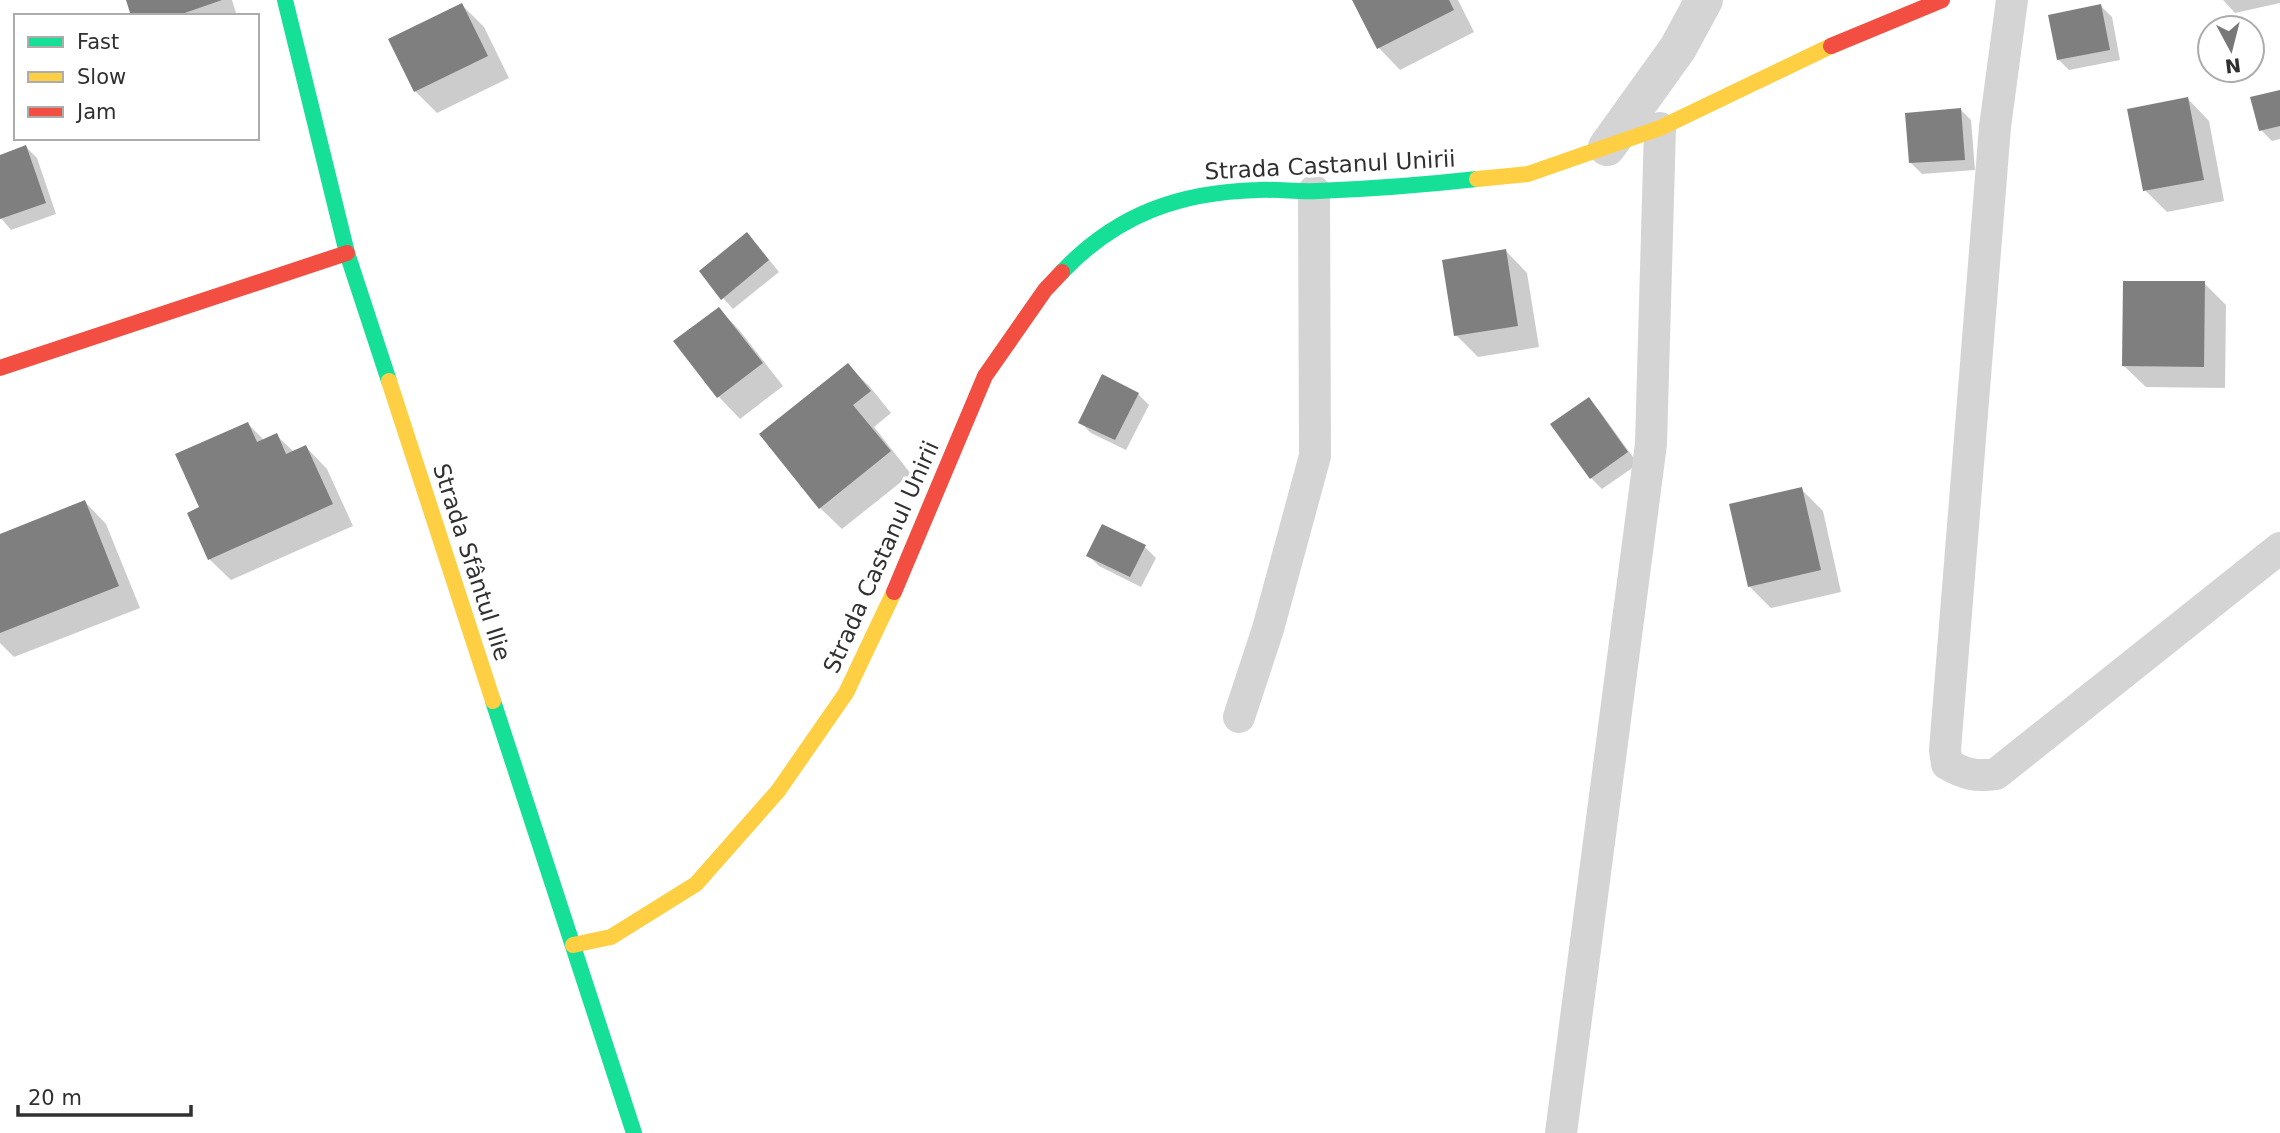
<svg xmlns="http://www.w3.org/2000/svg" width="2280" height="1133" font-family="'DejaVu Sans',sans-serif">
<style>
.shadow{fill:#0003}
.building{fill:#7f7f7f}
.lines{fill:none;stroke-linecap:round;stroke-linejoin:round}
.lane{stroke:#d4d4d4;stroke-width:32}
.street{stroke:#d4d4d4;stroke-width:38}
.fast{stroke:#16e098;stroke-width:16}
.slow{stroke:#ffcf43;stroke-width:16}
.jam{stroke:#f24e42;stroke-width:16}
.labels{text-anchor:middle;dominant-baseline:central;stroke-width:7;stroke-linejoin:round;paint-order:stroke}
.street-label{font-size:23px;fill:#303030;stroke:#fff}
</style>
<rect width="100%" height="100%" fill="#fff"/>
<path class="shadow" d="M128 0H232L237 16H133Z
M1354 0H1458L1474 32 1400 70 1379 48Z
M2223 0H2280V3L2235 13Z
M462 5 484 27 509 78 437 113 415 91Z
M2101 6 2112 17 2120 60 2069 70 2058 59Z
M2280 91V139L2272 141 2261 130Z
M2188 99 2209 121 2224 201 2167 212 2145 190Z
M1960 109 1971 120 1975 170 1922 174 1911 163Z
M26 147 37 158 56 214 11 230 0 217V156Z
M758 246 779 272 733 309 723 298Z
M1506 251 1527 273 1539 347 1478 357 1456 335Z
M2204 283 2226 305 2225 388 2146 387 2124 366Z
M719 309 740 331 783 386 740 419 719 397 676 342Z
M848 365 870 387 891 413 874 427 911 474 842 529 820 508Z
M1138 394 1149 405 1126 450 1091 433 1080 422Z
M1588 399 1599 410 1638 464 1602 489 1591 478Z
M248 424 264 440 276 435 294 452 306 447 327 469 353 526 231 580 209 559 201 508Z
M1801 489 1823 511 1841 592 1771 608 1749 586Z
M85 502 106 524 140 608 14 657 0 643V535Z
M1145 547 1156 558 1141 587 1099 566 1088 555Z"/>
<path class="building" d="M126 0H222L176 16H131Z
M1352 0H1449L1454 10 1377 49Z
M462 3 488 56 414 92 388 39Z
M2101 4 2110 50 2057 60 2048 15Z
M2280 90V126L2259 131 2250 97Z
M2188 97 2204 180 2143 191 2127 109Z
M1961 108 1965 160 1909 163 1905 113Z
M26 145 46 203 0 219V155Z
M747 232 769 260 721 300 699 271Z
M1506 249 1518 326 1454 336 1442 260Z
M2123 281H2205L2204 367 2122 366Z
M719 307 763 363 717 398 673 341Z
M848 363 871 391 853 405 891 451 819 509 759 434Z
M1102 374 1139 393 1115 440 1078 423Z
M1589 397 1628 452 1590 479 1550 424Z
M248 422 257 442 277 433 286 454 306 445 333 504 208 560 187 513 199 507 175 454Z
M1802 487 1821 570 1748 587 1729 504Z
M85 500 119 586 0 633V534Z
M1102 524 1146 545 1130 577 1086 556Z"/>
<g class="lines">
<path class="lane" d="M2012 0 1995 127 1945 750 1947 764C1964 774 1976 777 1996 774L2280 548
M1239 717 1268 629 1315 456 1314 191
M1561 1133 1651 444 1660 128"/>
<path class="street" d="M1607 147 1678 48 1704 0"/>
<path class="fast" d="M285 0 347 253 389 381
M1062 272C1117 214 1180 192 1258 190 1278 189 1297 192 1317 191 1370 189 1423 185 1477 179
M493 701 634 1133"/>
<path class="slow" d="M1477 179 1528 174 1660 128 1831 46
M389 381 493 701
M573 945 611 937 696 884 778 791 846 693 894 592"/>
<path class="jam" d="M1831 46 1942 0
M0 368 347 253
M894 592 985 376 1045 290 1062 272"/>
</g>
<g class="labels">
<g class="street-label">
<text transform="translate(1330 165) rotate(-3)">Strada Castanul Unirii</text>
<text transform="translate(881 557) rotate(-66)">Strada Castanul Unirii</text>
<text transform="translate(472 562) rotate(72)">Strada Sfântul Ilie</text>
</g>
</g>
<rect x="14" y="14" width="245" height="126" fill="#ffffff" stroke="#acacac" stroke-width="2"/>
<rect x="28" y="37" width="35" height="10" fill="#16e098" stroke="#acacac" stroke-width="2"/>
<text x="77" y="49" font-size="21" fill="#303030">Fast</text>
<rect x="28" y="72" width="35" height="10" fill="#ffcf43" stroke="#acacac" stroke-width="2"/>
<text x="77" y="84" font-size="21" fill="#303030">Slow</text>
<rect x="28" y="107" width="35" height="10" fill="#f24e42" stroke="#acacac" stroke-width="2"/>
<text x="77" y="119" font-size="21" fill="#303030">Jam</text>
<g transform="translate(2231 49) rotate(173)"><circle r="33" fill="#ffffff" stroke="#acacac" stroke-width="2"/>
<path d="M0-5L12 26L0 18L-12 26Z" fill="#787878"/>
<text y="-10" font-size="19" font-weight="bold" text-anchor="middle" fill="#303030">N</text>
</g>
<path d="M18 1105v10h173v-10" fill="none" stroke="#303030" stroke-width="3.5"/>
<text x="28" y="1105" font-size="21" fill="#303030" stroke="#ffffff" stroke-width="5" paint-order="stroke">20 m</text>
</svg>
